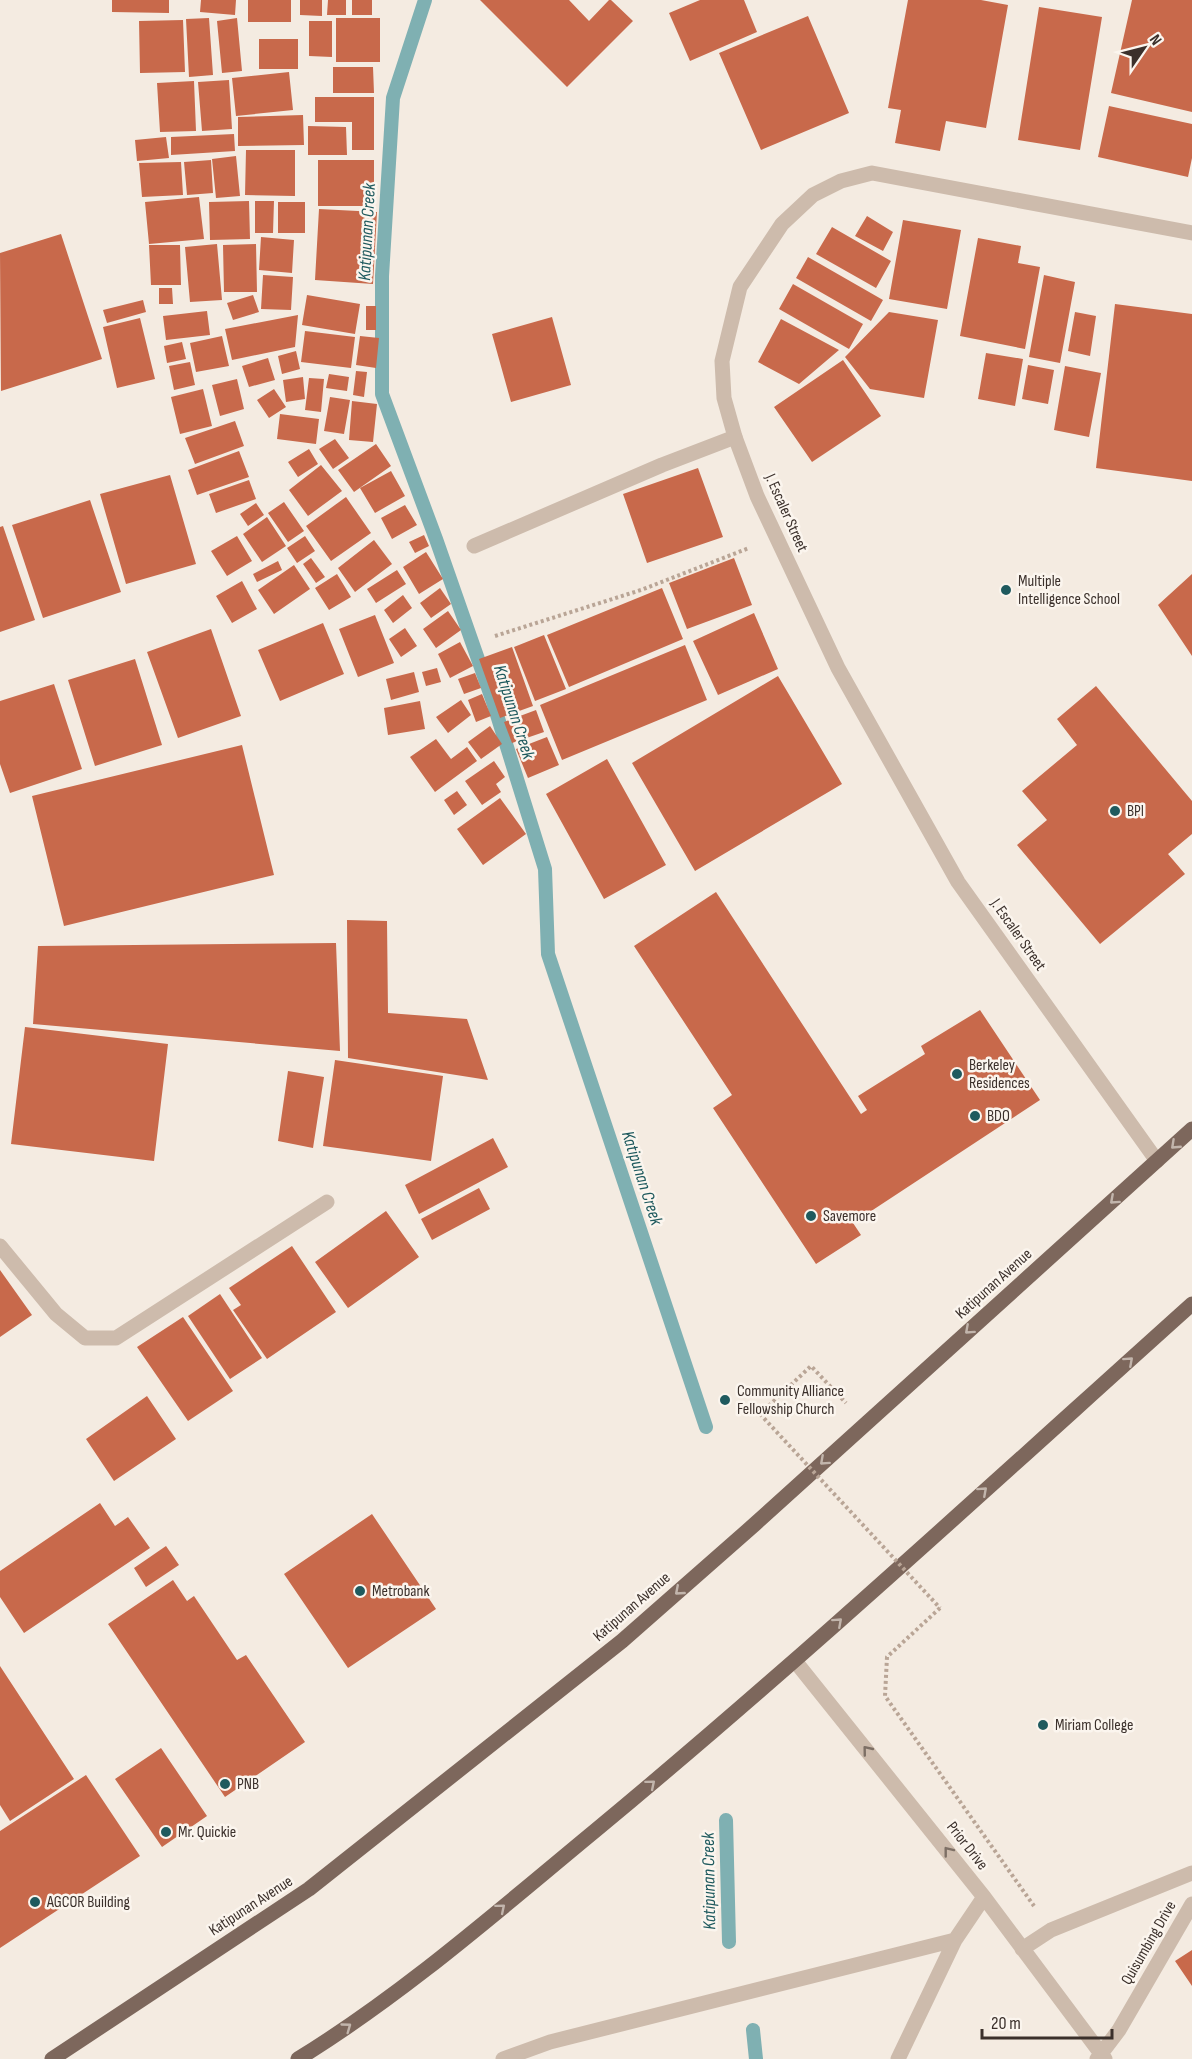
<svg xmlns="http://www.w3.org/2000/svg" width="1192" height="2059" font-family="'Sofia Sans Condensed',sans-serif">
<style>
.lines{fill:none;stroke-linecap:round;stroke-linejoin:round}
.stream{stroke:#7fb0b2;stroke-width:14}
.building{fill:#c8694b}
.path{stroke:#b9a596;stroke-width:4;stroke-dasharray:3 3;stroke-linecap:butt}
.service{stroke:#cdbbac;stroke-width:15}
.minor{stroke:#cdbbac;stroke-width:15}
.primary{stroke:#7d675c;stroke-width:15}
.path-bridge{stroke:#b9a596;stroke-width:4;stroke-dasharray:3 3;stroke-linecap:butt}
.oneway{stroke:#c2b5ac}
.oneway2{stroke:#7d6f65}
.poi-dot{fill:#1f5a5e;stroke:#fbf5ee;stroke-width:2}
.labels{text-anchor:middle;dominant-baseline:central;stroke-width:5;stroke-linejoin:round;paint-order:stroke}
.street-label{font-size:16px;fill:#3b302b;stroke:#fbf5ee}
.poi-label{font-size:16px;fill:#3b302b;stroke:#fbf5ee;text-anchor:start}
.water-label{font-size:18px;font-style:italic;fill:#1f5a5e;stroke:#fbf5ee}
</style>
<rect width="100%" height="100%" fill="#f4ebe1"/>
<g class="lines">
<path class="stream" d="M425 0 393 98 382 276V394L436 539 493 702 545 869 548 954 706 1427
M726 1820 729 1942
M753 2030 756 2059"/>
</g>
<path class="building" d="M112 0H169V13L112 12Z
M201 0H236L235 15 200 12Z
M248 0H291V22H248Z
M300 0H322V16L300 15Z
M328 0H346V15H327Z
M352 0H372V15H352Z
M480 0H569L589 21 609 0H611L633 21 567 87Z
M700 0H744L757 32 690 61 669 13Z
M908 0H981L1008 5 986 128 946 121 940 151 895 143 901 110 888 108Z
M1132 0H1192V112L1111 93Z
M1039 7 1102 17 1080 150 1018 140Z
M808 16 849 113 761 150 719 53Z
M209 18 213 75 189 77 186 19Z
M237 18 242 71 222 73 217 21Z
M336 18H380V62H336Z
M183 20 185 72 140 73 139 21Z
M309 21H332V57L309 56Z
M259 39H298V69H259Z
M333 67H373L374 93H333Z
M289 72 293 110 236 116 232 78Z
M229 80 232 129 202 131 198 82Z
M194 81 196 131 160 132 157 83Z
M315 97H374V150H352V122H315Z
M1109 106 1192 124V158L1188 177 1098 157Z
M303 115 304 145 238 146V117Z
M308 126 346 127 347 155H308Z
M234 134 235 151 171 155V137Z
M166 137 169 158 137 161 135 140Z
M246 150H295V196L245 195Z
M236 156 240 196 216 198 212 159Z
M211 160 213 193 187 195 184 162Z
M318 160H374V206H318Z
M181 162 183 195 142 197 139 163Z
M199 197 204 239 149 244 145 202Z
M249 201 250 239 210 240 209 202Z
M255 201H274L273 233H255Z
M278 202H305V233H278Z
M319 209 377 212 373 284 315 280Z
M867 216 893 232 883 251 855 236Z
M903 220 961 230 947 309 889 299Z
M832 227 891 261 876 288 816 254Z
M61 234 102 359 1 391 0 253Z
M261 237 294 240 292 273 259 270Z
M978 238 1021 246 1018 263 1040 267 1025 349 960 336Z
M217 244 222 300 190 302 185 247Z
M256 244 257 292H224L223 245Z
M149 245H180L181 285H151Z
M808 257 883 300 871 321 796 278Z
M263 275 293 277 291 310 261 309Z
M1044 275 1075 282 1060 363 1029 357Z
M793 284 863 324 849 349 779 309Z
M159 288H172L173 304H159Z
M253 295 259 312 233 320 227 303Z
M307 295 360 304 355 334 302 325Z
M143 300 146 312 107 323 103 310Z
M1115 304 1192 314V481L1096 468Z
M366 306H376V330H366Z
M207 311 210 335 166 340 163 316Z
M889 312 938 320 924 398 870 389 845 357Z
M1075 312 1096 316 1090 356 1068 351Z
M298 315 295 347 232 360 225 329Z
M552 317 571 385 511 402 492 334Z
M140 318 155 379 117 388 103 327Z
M781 319 839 350 799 384 758 362Z
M305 331 355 337 351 368 301 362Z
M222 336 229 366 196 372 190 343Z
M360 336 379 338 376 368 356 365Z
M182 342 186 359 167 363 164 346Z
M296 351 300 369 282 374 278 356Z
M986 353 1023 359 1015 406 978 399Z
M268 358 275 380 249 387 242 366Z
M843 360 881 416 812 462 774 407Z
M190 362 195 385 174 390 169 366Z
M1028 365 1054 370 1048 404 1022 399Z
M1065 366 1101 373 1089 437 1054 430Z
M356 371 367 372 364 397 353 395Z
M329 374 349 377 347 391 326 388Z
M303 377 305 399 286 402 283 380Z
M309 378 324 379 321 412 305 410Z
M237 379 244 409 220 416 212 385Z
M203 389 212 426 180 434 171 397Z
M274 389 286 407 269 418 257 400Z
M330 397 350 400 344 434 324 431Z
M352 401 377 404 373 442 349 440Z
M280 414 319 419 316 444 277 439Z
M235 421 244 446 195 464 185 438Z
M335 439 349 458 333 469 319 449Z
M376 444 391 466 354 492 338 470Z
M309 449 318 464 298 477 288 462Z
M239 451 249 477 197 495 188 470Z
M321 465 342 491 308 516 289 490Z
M698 468 723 537 647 563 623 494Z
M391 471 405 496 375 513 360 488Z
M170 475 196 564 126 584 100 494Z
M249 480 256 499 216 513 209 494Z
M346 497 371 533 331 561 306 526Z
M90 500 121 592 43 618 12 525Z
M284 502 304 531 288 542 268 513Z
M256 503 264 515 248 526 240 514Z
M405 505 417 525 392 539 381 518Z
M267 517 286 546 262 562 243 534Z
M3 526 35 620 0 632V527Z
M424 535 429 546 415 553 409 542Z
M237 536 252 561 227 576 211 551Z
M305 536 315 551 297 563 287 548Z
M374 540 392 564 355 592 338 568Z
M426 552 443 579 419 594 403 567Z
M311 558 325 577 316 583 303 564Z
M734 558 752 605 687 629 669 583Z
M278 561 282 570 257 582 253 574Z
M294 565 310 589 274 614 258 590Z
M397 570 406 584 376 603 367 589Z
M337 574 351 597 329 610 315 588Z
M1192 574V656L1158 605Z
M242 581 257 609 232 623 216 596Z
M440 588 451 604 431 618 420 603Z
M662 588 683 639 569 687 547 635Z
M403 595 412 608 393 623 384 610Z
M448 611 461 630 436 648 423 629Z
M754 613 778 669 718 695 693 641Z
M375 615 394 663 358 677 339 629Z
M323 623 344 674 280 701 258 650Z
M405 628 417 646 401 657 389 639Z
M211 629 241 716 178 738 147 652Z
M544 635 566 689 535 701 514 647Z
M460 642 473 666 450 678 438 654Z
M685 645 707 700 562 760 540 705Z
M512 647 533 706 500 718 479 659Z
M135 659 162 745 95 766 68 680Z
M437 668 441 682 426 686 422 672Z
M414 672 419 692 391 700 386 679Z
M475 673 481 688 464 694 458 679Z
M778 676 842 784 695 871 632 763Z
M54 684 82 769 10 793 0 764V701Z
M1096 686 1192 801V834L1168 854 1185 874 1100 944 1017 845 1047 820 1022 791 1077 745 1057 719Z
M482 694 491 716 476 722 468 700Z
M461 700 471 715 448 733 436 717Z
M420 701 425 729 388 735 384 708Z
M536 710 544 732 512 743 504 722Z
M490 726 502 744 481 759 468 742Z
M547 737 559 765 528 778 516 749Z
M436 739 451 759 467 747 477 761 435 792 410 757Z
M242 745 274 875 64 926 32 796Z
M607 759 666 865 604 899 546 794Z
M494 761 505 777 496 784 501 792 482 805 465 781Z
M457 791 467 805 454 815 444 800Z
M500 798 526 834 483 865 457 829Z
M716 892 861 1114 867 1110 858 1096 925 1054 921 1046 980 1010 1040 1100 853 1223 861 1235 816 1264 713 1108 732 1095 634 946Z
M347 920 387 921 388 1013 467 1019 488 1080 348 1058Z
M336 943 340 1051 33 1024 38 946Z
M25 1027 168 1044 154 1161 11 1144Z
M335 1060 443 1076 431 1161 323 1146Z
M288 1071 324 1077 313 1148 278 1141Z
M493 1138 508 1167 419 1214 405 1185Z
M479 1188 490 1209 432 1240 421 1219Z
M386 1211 419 1257 348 1308 315 1262Z
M292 1246 336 1312 267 1359 233 1310 241 1305 229 1288Z
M0 1270 32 1315 0 1337Z
M220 1294 262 1358 230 1379 188 1316Z
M183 1317 233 1391 188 1421 137 1347Z
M147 1396 176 1439 114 1481 86 1439Z
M100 1503 115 1526 128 1517 150 1548 24 1633 0 1597V1571Z
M372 1514 436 1609 348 1668 284 1574Z
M166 1546 179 1565 146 1587 134 1568Z
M173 1580 187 1601 194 1596 237 1660 246 1655 305 1742 225 1797 108 1624Z
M0 1666 74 1779 10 1821 0 1805Z
M161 1748 207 1816 162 1847 115 1779Z
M86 1775 140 1856 0 1948V1831Z
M1192 1950V1986L1175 1961Z"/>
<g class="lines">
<path class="path" d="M495 636 641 590 749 548
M760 1414 811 1366 846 1403
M940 1608 887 1657 885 1696 1034 1906"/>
<path class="service" d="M474 546 662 465 735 437
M0 1246 56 1314 85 1338H116L327 1202
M795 1661 984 1897 1105 2059
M1022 1949 1051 1930 1192 1873
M503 2059 550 2042 955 1940 984 1897
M898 2059 955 1940
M1097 2059 1119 2030 1192 1904"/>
<path class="minor" d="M1157 1161 958 882 838 668 757 496 735 437 724 398 722 361 740 287 782 224 813 195 841 181 872 173 1192 233"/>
<path class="primary" d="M52 2059 309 1889 622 1641 755 1524 1192 1129
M298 2059C405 1993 499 1910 596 1830 800 1661 995 1481 1192 1304"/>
<path class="path-bridge" d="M760 1414 940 1608"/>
</g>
<defs><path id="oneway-chevron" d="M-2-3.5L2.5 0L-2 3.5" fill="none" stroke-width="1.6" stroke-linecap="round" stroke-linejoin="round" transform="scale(1.5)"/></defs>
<g class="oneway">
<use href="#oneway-chevron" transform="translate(1175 1145) rotate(137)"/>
<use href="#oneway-chevron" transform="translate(1114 1200) rotate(138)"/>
<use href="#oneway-chevron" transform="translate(969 1330) rotate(138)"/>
<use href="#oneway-chevron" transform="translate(1129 1361) rotate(-42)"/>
<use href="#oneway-chevron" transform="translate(824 1461) rotate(138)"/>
<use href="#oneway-chevron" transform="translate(983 1491) rotate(-42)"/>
<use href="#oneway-chevron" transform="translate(679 1591) rotate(139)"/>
<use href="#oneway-chevron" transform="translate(838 1622) rotate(-42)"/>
<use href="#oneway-chevron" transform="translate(651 1784) rotate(-40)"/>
<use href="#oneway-chevron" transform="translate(501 1908) rotate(-40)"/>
<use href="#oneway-chevron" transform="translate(347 2027) rotate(-36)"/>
</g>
<g class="oneway2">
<use href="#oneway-chevron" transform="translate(867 1750) rotate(-129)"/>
<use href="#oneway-chevron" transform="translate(948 1851) rotate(-128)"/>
</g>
<g class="poi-dot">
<circle cx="1006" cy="590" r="6"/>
<circle cx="1115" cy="811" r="6"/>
<circle cx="957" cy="1074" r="6"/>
<circle cx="975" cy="1116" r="6"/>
<circle cx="811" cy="1216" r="6"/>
<circle cx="725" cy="1400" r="6"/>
<circle cx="360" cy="1591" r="6"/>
<circle cx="1043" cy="1725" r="6"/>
<circle cx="225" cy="1784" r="6"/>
<circle cx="166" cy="1832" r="6"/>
<circle cx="35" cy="1902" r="6"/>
</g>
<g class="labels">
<g class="street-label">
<text transform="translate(786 513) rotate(66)">J. Escaler Street</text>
<text transform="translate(1018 935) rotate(55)">J. Escaler Street</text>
<text transform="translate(994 1284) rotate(-42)">Katipunan Avenue</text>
<text transform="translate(632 1607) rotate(-41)">Katipunan Avenue</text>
<text transform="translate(967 1846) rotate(52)">Prior Drive</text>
<text transform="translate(251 1906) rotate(-33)">Katipunan Avenue</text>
<text transform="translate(1149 1943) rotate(-60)">Quisumbing Drive</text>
</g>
<g class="poi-label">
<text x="1018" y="581">Multiple<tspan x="1018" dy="18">Intelligence School</tspan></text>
<text x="1127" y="811">BPI</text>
<text x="969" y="1065">Berkeley<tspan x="969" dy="18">Residences</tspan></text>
<text x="987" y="1116">BDO</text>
<text x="823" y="1216">Savemore</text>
<text x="737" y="1391">Community Alliance<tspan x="737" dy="18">Fellowship Church</tspan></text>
<text x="372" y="1591">Metrobank</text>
<text x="1055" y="1725">Miriam College</text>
<text x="237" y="1784">PNB</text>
<text x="178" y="1832">Mr. Quickie</text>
<text x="47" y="1902">AGCOR Building</text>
</g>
<g class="water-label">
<text transform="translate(367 232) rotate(-87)">Katipunan Creek</text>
<text transform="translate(514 712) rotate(72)">Katipunan Creek</text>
<text transform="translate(642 1178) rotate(72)">Katipunan Creek</text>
<text transform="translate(709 1881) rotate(-91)">Katipunan Creek</text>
</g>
</g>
<g transform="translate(1144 48) rotate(55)" stroke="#fbf5ee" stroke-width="4.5" paint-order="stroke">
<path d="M0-4.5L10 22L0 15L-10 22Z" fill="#3b302b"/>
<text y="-9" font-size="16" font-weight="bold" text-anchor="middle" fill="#3b302b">N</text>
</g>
<path d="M982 2029v9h130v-9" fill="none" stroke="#3b302b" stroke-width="3"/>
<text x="991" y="2029" font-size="18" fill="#3b302b" stroke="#fbf5ee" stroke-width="4.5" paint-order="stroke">20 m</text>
</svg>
